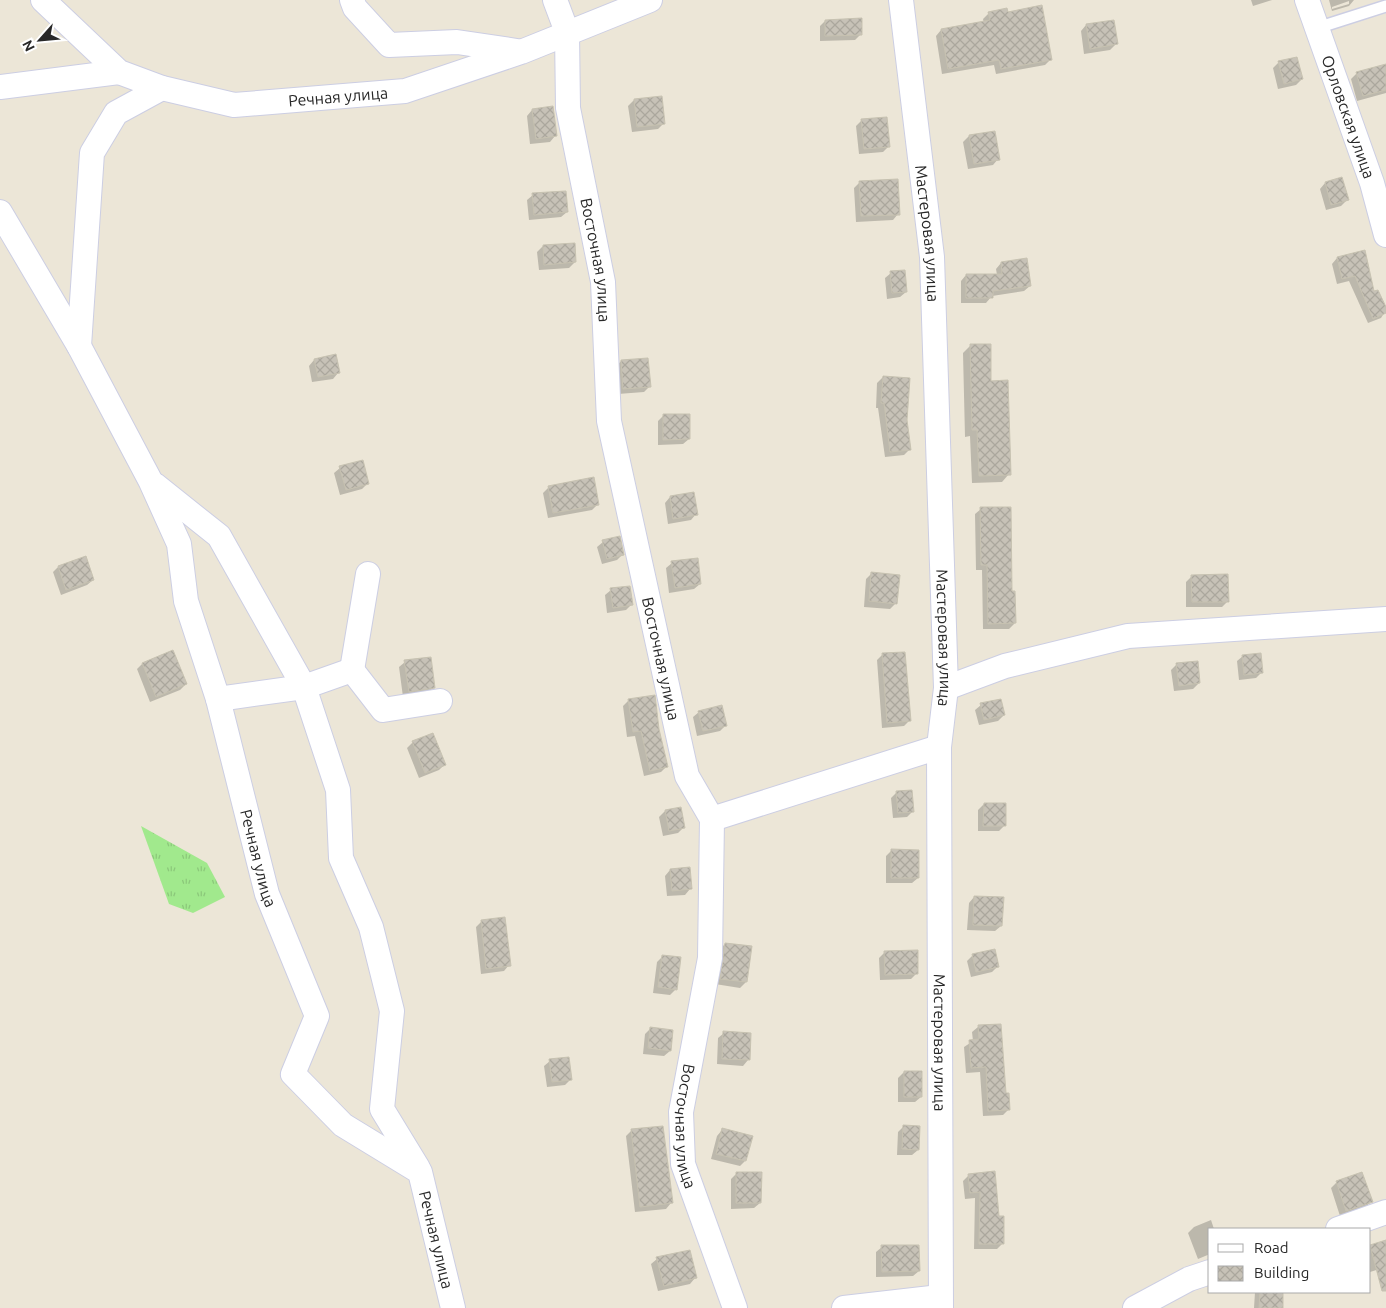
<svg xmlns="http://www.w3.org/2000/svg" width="1386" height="1308" font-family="Ubuntu,sans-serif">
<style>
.grass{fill:url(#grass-tufts)}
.shadow{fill:#0003;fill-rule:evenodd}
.building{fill:url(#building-cross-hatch);stroke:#c7c2b1}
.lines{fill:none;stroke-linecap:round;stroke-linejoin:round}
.service-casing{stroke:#cccee3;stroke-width:14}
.minor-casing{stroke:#cccee3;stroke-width:26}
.service{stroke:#fff;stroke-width:11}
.minor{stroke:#fff;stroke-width:24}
.labels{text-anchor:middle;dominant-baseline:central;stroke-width:4.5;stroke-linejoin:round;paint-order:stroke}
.street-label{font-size:16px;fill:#282828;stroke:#fff}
</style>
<defs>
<pattern id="grass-tufts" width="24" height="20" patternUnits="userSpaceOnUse" patternTransform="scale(1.25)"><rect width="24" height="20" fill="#a1e98d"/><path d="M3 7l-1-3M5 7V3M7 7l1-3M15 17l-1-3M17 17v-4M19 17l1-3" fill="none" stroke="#8bc87a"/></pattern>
<pattern id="building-cross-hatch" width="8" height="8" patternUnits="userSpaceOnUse" patternTransform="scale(1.25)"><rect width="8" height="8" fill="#c7c2b7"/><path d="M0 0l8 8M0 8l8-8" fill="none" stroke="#aba79d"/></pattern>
</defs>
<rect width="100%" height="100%" fill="#ece6d7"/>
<path class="grass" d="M141 826 207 863 225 897 193 913 169 904Z"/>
<path class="shadow" d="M1251 0H1272L1253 6Z
M1329 0H1354L1349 6 1332 11ZM1349 1V4L1332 9V7Z
M989 13 1051 59 1045 65 996 74 994 65 942 74 936 36 941 30 984 23 983 19Z
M825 21 861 34 855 40 820 41V26Z
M1086 25 1116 44 1110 50 1084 54 1081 31Z
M1279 62 1302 79 1296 85 1278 89 1273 68Z
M1386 65V93L1357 101 1351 79 1357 73Z
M634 100 664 123 658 129 632 132 628 106Z
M532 110 555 136 550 142 530 144 527 116Z
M862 120 889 146 883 152 859 154 856 126Z
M994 132 998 159 993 165 968 169 963 142 969 136Z
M860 182 898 214 893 220 856 222 854 188Z
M1325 183 1347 200 1341 206 1326 210 1320 189Z
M533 195 567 212 561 217 529 220 527 200Z
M543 246 575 262 569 268 539 270 537 252Z
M1337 258 1374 293 1386 310 1381 318 1368 323 1349 281 1337 284 1332 264Z
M1001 263 1030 286 1024 291 992 296 986 303H961V281L966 275H997L996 269Z
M891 273 906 292 900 297 887 299 885 278Z
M971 345 990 382 1009 474 1002 482 972 483 970 436 965 437 963 353Z
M314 360 338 373 333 379 312 382 309 366Z
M621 361 650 386 644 392 618 394 616 367Z
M883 377 906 420 910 449 904 455 885 457 878 408H876L877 383Z
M663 416 689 439 683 444 658 445V421Z
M340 468 368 483 362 489 340 495 334 473Z
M549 487 598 504 592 510 548 518 543 493Z
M670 497 696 514 691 520 668 524 665 503Z
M981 509 1011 592 1015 623 1009 629H983L982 570H976L975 514Z
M603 542 623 554 617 560 602 564 597 547Z
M672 563 700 584 694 589 669 593 666 568Z
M58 567 93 580 87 585 61 595 53 572Z
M872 573 896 603 890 609 864 607 866 579Z
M1192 576 1228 601 1222 607H1186V582Z
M611 590 632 604 626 610 607 613 605 595Z
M173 651 186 684 180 690 150 702 137 669 142 664Z
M883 654 909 721 904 726 882 728 877 660Z
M1243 656 1261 673 1256 678 1239 680 1237 661Z
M405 662 434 687 428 693 403 697 399 667Z
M1177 664 1199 683 1193 689 1174 691 1171 670Z
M629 700 658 729 666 767 661 772 644 776 635 736 627 737 623 706Z
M981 705 1004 715 998 721 979 725 975 710Z
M699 712 726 725 720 731 697 736 693 717Z
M413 742 444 765 439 770 419 778 407 748Z
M897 792 913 811 907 817 893 818 891 798Z
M984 804 1005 825 999 831H978V810Z
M680 808 684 827 678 833 663 836 659 817 665 811Z
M891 851 918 878 912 883H886V856Z
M670 870 690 889 685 895 667 896 665 876Z
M974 897 1001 926 995 931 967 930 969 903Z
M482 921 509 965 504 971 481 974 476 927Z
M725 944 750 947 746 982 740 988 715 984 719 950Z
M885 952 917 973 911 979 880 980 879 958Z
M973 955 998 966 992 972 971 977 967 961Z
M663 956 676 989 670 995 653 993 657 962Z
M1000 1025 1005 1094 1009 1109 1003 1115 983 1116 980 1072 966 1073 964 1047 973 1041 972 1032 978 1027Z
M651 1028 670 1051 664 1056 643 1054 645 1034Z
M724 1033 748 1060 743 1066 717 1064 718 1038Z
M550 1061 571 1079 565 1085 547 1087 544 1066Z
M904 1072 921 1097 915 1102H898V1078Z
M904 1126 918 1150 912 1155H897L898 1132Z
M632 1130 671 1203 666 1209 635 1212 626 1136Z
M722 1130 745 1161 740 1166 711 1159 717 1136Z
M737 1173 760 1203 754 1208 731 1209V1179Z
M1362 1174 1371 1201 1366 1207 1340 1216 1331 1188 1336 1183Z
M969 1175 998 1218 1003 1243 997 1249H974L975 1198 965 1199 963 1181Z
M1211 1220 1214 1229H1210V1254L1198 1259 1188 1233 1194 1227Z
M1386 1241V1267L1370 1272V1246Z
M882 1247 919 1271 913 1276 876 1277V1252Z
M657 1259 695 1278 690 1284 658 1291 651 1264Z
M1255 1292H1282L1281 1308H1254Z"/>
<path class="building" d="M1042 5 1052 60 1001 69 999 60 948 69 941 29 990 20 988 12 1007 8 1008 12Z
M862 18V35L825 36V20Z
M1114 20 1118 44 1090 49 1086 24Z
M1297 57 1303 79 1284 84 1278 61Z
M1386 64V90L1363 96 1356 72Z
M662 96 665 124 637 127 634 99Z
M553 106 557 136 536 139 532 109Z
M887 117 890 147 864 149 861 119Z
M995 131 1000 160 974 164 969 135Z
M1342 177 1349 200 1331 205 1325 182Z
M898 179 900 215 861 216 859 181Z
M566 191 568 212 534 215 532 193Z
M575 243 576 262 544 265 543 245Z
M1365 250 1374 291 1378 290 1386 307V313L1373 319 1355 276 1342 279 1337 257Z
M1027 258 1031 286 993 291V298H966V274H1002L1001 262Z
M905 270 907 292 892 293 890 271Z
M970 344H991V381L1008 380 1011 475 979 476 977 430H972Z
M336 354 340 373 318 377 314 359Z
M648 358 651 387 623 389 621 360Z
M883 376 910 378 907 420 911 450 890 452 884 403H881Z
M663 414H690V439L663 440Z
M363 460 369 484 346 490 339 466Z
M594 477 599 505 553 513 548 486Z
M694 492 698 515 673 519 670 496Z
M980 507H1011L1012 591H1015L1016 623 988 624 987 565H981Z
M620 536 624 555 607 559 602 540Z
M86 556 94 580 66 590 58 566Z
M698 558 701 584 675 588 671 561Z
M871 572 900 575 897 604 869 601Z
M1228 574 1229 602H1192L1191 575Z
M630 586 633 605 613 608 610 588Z
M173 650 187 684 156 697 142 663Z
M905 652 911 721 887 723 882 653Z
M1261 653 1263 673 1244 675 1242 655Z
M431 657 435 688 409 692 404 660Z
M1198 661 1200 683 1179 686 1176 663Z
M655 695 659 729 668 767 650 771 641 731 633 732 628 699Z
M1001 699 1005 715 984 720 980 703Z
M722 705 727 726 703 731 698 711Z
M433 733 446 765 425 773 412 741Z
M912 790 914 812 898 813 896 791Z
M984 803H1006V826H983Z
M681 807 685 828 669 831 665 810Z
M891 849 919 850V878H891Z
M690 867 692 889 672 891 670 869Z
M974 896 1004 897 1002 926 973 925Z
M505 917 511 966 486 969 481 920Z
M725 943 752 946 747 982 720 979Z
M995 949 999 967 976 972 972 954Z
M918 950V974L885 975 884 951Z
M662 955 681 957 677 990 658 987Z
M1001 1024 1006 1093H1009L1010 1110 988 1111 986 1067 971 1068 969 1040 979 1039 978 1025Z
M650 1027 673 1030 671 1051 648 1048Z
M723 1031 751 1033 750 1060 722 1059Z
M569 1057 572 1080 552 1082 549 1059Z
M904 1071H922V1097H904Z
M903 1125 920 1126 919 1150 902 1149Z
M663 1126 673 1203 640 1207 631 1129Z
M722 1128 753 1136 746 1161 716 1154Z
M995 1171 999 1216H1004V1244H979L980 1192 970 1193 968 1174Z
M736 1172H762L761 1203H736Z
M1362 1172 1373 1202 1346 1211 1336 1181Z
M1386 1240V1291H1382L1370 1245Z
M881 1245H919L920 1271 882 1272Z
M690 1250 697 1278 664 1286 656 1257Z
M1260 1292H1283V1308H1259Z"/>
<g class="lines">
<g class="service-casing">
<path id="service" d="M1317 28 1386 6"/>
</g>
<g class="minor-casing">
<g id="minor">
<path id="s1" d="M43 0 119 72 162 88 234 105 405 91 521 52 650 0"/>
<path d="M352 0 355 8 389 45 457 42 517 51"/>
<path id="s2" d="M555 0 567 32 568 108 603 282 609 421 687 776 712 819 710 958 681 1112 683 1164 735 1308"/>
<path id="s3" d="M901 0 932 257 946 688 939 747 941 1308"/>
<path id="s4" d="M1307 0 1372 183 1386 235"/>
<path d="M0 87 119 72"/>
<path id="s5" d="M0 212 79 346 151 482 179 544 186 601 218 699 267 894 317 1016 293 1074 343 1125 420 1172 453 1308"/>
<path d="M79 346 92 153 116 113 162 88"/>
<path d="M155 485 219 536 304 687 338 790 341 858 371 927 392 1011 382 1109 418 1168"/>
<path d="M352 670 368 574"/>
<path d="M946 688 1005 666 1128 636 1386 619"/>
<path d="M218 699 304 687 352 670 383 710 440 701"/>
<path d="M712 819 939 747"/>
<path d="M1338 1229 1386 1212"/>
<path d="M844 1308 940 1297"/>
<path d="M1135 1308 1189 1279 1210 1272"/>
</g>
</g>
<use href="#service" class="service"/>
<use href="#minor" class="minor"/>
</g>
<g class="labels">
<g class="street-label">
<text stroke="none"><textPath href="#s1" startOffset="329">Речная улица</textPath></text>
<text stroke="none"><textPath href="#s4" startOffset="124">Орловская улица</textPath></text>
<text stroke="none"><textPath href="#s3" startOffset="235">Мастеровая улица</textPath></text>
<text stroke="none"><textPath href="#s2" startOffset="265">Восточная улица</textPath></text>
<text stroke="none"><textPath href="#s3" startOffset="640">Мастеровая улица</textPath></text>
<text stroke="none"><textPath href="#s2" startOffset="670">Восточная улица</textPath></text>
<text stroke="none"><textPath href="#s5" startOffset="702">Речная улица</textPath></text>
<text stroke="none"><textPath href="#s3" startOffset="1045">Мастеровая улица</textPath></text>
<text stroke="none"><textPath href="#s2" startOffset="1150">Восточная улица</textPath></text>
<text stroke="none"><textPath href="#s5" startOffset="1165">Речная улица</textPath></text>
</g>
</g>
<rect x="1208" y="1228" width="162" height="65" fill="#ffffff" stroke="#a9a9a9"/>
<rect x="1218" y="1244" width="25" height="8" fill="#ffffff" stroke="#a9a9a9"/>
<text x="1254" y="1253" font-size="15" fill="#282828">Road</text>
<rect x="1218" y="1266" width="25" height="15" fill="url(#building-cross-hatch)" stroke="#a9a9a9"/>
<text x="1254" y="1278" font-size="15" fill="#282828">Building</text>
<g transform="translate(40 40) rotate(243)" stroke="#ffffff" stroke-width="4" paint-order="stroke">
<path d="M0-4L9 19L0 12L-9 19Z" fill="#282828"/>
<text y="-8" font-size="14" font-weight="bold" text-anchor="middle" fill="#282828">N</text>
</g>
</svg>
